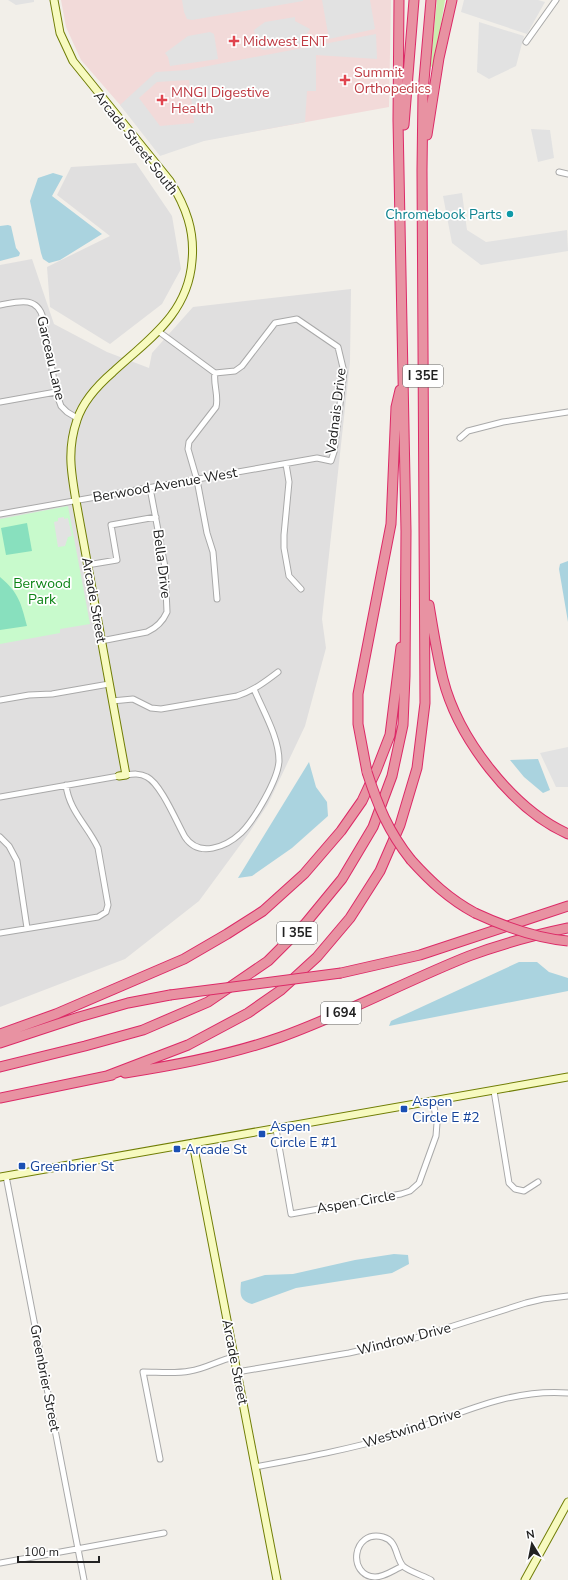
<svg xmlns="http://www.w3.org/2000/svg" width="568" height="1580" font-family="'Nunito Sans',sans-serif">
<style>
.residential{fill:#e0dfdf}
.commercial{fill:#f2dad9}
.grass{fill:#cdebb0}
.park{fill:#c8facc}
.pitch{fill:#88e0be}
.parking{fill:#e2e2e2;fill-rule:evenodd}
.water{fill:#aad3df}
.lines{fill:none;stroke-linecap:round;stroke-linejoin:round}
.street-casing{stroke:#a9a9a9;stroke-width:7}
.secondary-casing{stroke:#707d05;stroke-width:9}
.highway-casing{stroke:#dc2a67;stroke-width:11}
.street{stroke:#fff;stroke-width:5}
.secondary{stroke:#f7fabf;stroke-width:7}
.highway{stroke:#e892a2;stroke-width:9}
.highway-bridge-casing{stroke:#dc2a67;stroke-width:11;stroke-linecap:butt}
.highway-bridge{stroke:#e892a2;stroke-width:9}
.health-dot{fill:#e0444e;stroke:#fff;stroke-width:1.5}
.culture-dot{fill:#0f9aa8;stroke:#fff;stroke-width:1.5}
.transit-dot{fill:#1a4fb4;stroke:#fff;stroke-width:1.5}
.labels{text-anchor:middle;dominant-baseline:central;stroke-width:3.5;stroke-linejoin:round;paint-order:stroke}
.shield{fill:#fff;stroke:#646464;stroke-width:1}
.shield-label{font-size:13px;font-weight:bold;fill:#222}
.health-label{font-size:14px;fill:#be3a42;stroke:#fff;text-anchor:start}
.street-label{font-size:14px;fill:#222;stroke:#fff}
.culture-label{font-size:14px;fill:#0d838f;stroke:#fff;text-anchor:end}
.park-label{font-size:14px;fill:#0c8416;stroke:#fff}
.transit-label{font-size:14px;fill:#164399;stroke:#fff;text-anchor:start}
</style>
<rect width="100%" height="100%" fill="#f2efe9"/>
<path class="residential" d="M136 163 172 216 181 269 162 304 110 344 50 307 47 267 110 236 57 195 71 167Z
M32 259 54 324 107 352 149 368 152 353 193 307 351 289 350 362 322 619 326 648 305 726 268 804 249 833 199 901 125 959 0 1007V265Z"/>
<path class="commercial" d="M61 0H391L389 107 173 146 162 153 81 60 66 27Z"/>
<path class="grass" d="M437 0H445L434 66 430 67Z"/>
<path class="park" d="M68 506 90 624 60 629V633L0 644V519Z"/>
<path class="pitch" d="M27 523 32 551 6 555 1 528Z
M0 577C19 593 21 603 27 626L0 630Z"/>
<path class="parking" d="M8 0H34V2L16 5Z
M182 0H303V1L192 20 187 19 184 12Z
M322 0H370L375 29 329 39Z
M464 0H538L545 2 527 34 461 12Z
M295 17V21L310 29 300 44 263 50 257 46 254 30 265 22Z
M479 22 524 36 516 66 489 79 477 72Z
M210 32 214 34 218 59 170 66 168 57 165 53 188 36Z
M376 34 377 59 316 55V91H307L305 122 204 141 160 156 120 105 156 72 187 70ZM189 80 194 123 160 126 139 98 157 82Z
M531 129 550 130 554 158 538 162Z
M462 193 467 230 486 242 567 230 568 251 481 265 452 243 443 196Z
M64 517V519L68 518 72 536 68 537 65 546 58 547 54 522 58 521V518Z
M568 747V787H556L540 753Z"/>
<path class="water" d="M53 173 63 176 52 196 102 234 60 260 49 263 43 259 41 253 30 201 38 178Z
M8 225 11 226 16 248 20 253 19 256 0 261V226Z
M568 561V622L559 569 560 564Z
M538 759 550 790 543 793 524 777 510 760Z
M309 762 316 787 327 802 328 816 292 848 252 876 238 878Z
M519 962H537L549 972 568 978V991L389 1026 391 1021Z
M394 1254 408 1255 409 1264 392 1273 296 1288 252 1304C239 1300 240 1294 241 1282L265 1275 293 1274 355 1260Z"/>
<g class="lines">
<g class="street-casing">
<path id="street" d="M526 42 556 0
M559 172 568 174
M0 305C17 302 37 295 43 318L56 392 61 406 67 412 77 418
M215 373C213 384 219 396 216 407L189 442 188 449 197 480 207 533 213 552 217 599
M0 402 56 392
M460 438 468 431 503 422 568 412
M286 464 289 482 284 535V548L289 576 301 589
M0 514 317 458 331 461 334 452 344 372 338 347 297 319 275 323 242 366 235 371 215 373 158 331
M87 565 117 560 111 525 156 517
M101 641 147 632C156 628 163 621 167 612L165 567 150 488
M0 700 29 695 52 694 109 684
M112 701 133 699 151 708 161 709 237 696C253 691 265 682 278 672
M126 775C133 774 140 773 147 777 161 784 177 823 185 837 199 858 226 847 241 833 254 820 278 780 279 761 279 737 263 711 254 689
M0 797 119 776
M0 837 9 846 17 861 27 928
M0 933 98 917 106 912 108 905 98 848C88 826 69 811 66 785
M494 1091 509 1183 515 1189 524 1191 538 1182
M276 1129 291 1214 401 1194 410 1191 419 1183 436 1136 437 1123 433 1101
M6 1176 84 1580
M237 1372 349 1353 415 1338 526 1303 543 1299 568 1296
M160 1459 143 1372C158 1372 175 1374 190 1371 205 1369 219 1360 234 1357
M255 1467C303 1458 351 1449 398 1435 454 1417 507 1388 568 1393
M0 1563 164 1533
M403 1566C395 1569 385 1577 375 1577 347 1576 352 1529 383 1537 398 1541 395 1557 403 1566 408 1571 424 1576 431 1580"/>
</g>
<g class="secondary-casing">
<path id="secondary" d="M54 0 60 33 73 61 170 181C186 207 195 231 192 261 188 314 149 339 113 372 98 385 83 401 77 420 67 449 71 472 76 501L126 775 119 776
M193 1143 277 1580
M0 1177 568 1077
M525 1580 568 1502"/>
</g>
<g class="highway-casing">
<path id="highway" d="M404 125 414 0
M427 135 439 58 452 0
M429 605C433 629 437 655 443 679 458 738 512 809 568 834
M367 772 358 724V694L391 524 396 407 400 390
M411 860C430 881 449 899 475 913
M341 973 420 955 568 906
M0 1034 56 1014 184 959 227 934 263 911 304 874 341 831 362 801 376 771 390 735 401 647
M0 1043 79 1017 128 1003 170 995
M0 1067 85 1046 143 1030 208 1002 268 961 305 924 342 879 373 827 392 776 403 725 405 676 406 531 398 120 399 0
M125 1073C178 1065 230 1055 281 1037 345 1014 406 981 469 956 501 944 535 935 568 928
M107 1076 188 1045 248 1013 281 990 317 957 350 918 380 871 400 825 417 768 425 703 422 170 423 92 431 0
M0 1098 112 1075"/>
</g>
<use href="#street" class="street"/>
<use href="#secondary" class="secondary"/>
<use href="#highway" class="highway"/>
<g class="highway-bridge-casing">
<path id="highway-bridge" d="M367 772C378 806 388 831 411 860
M475 913C505 927 535 938 568 941
M170 995 341 973"/>
</g>
<use href="#highway-bridge" class="highway-bridge"/>
</g>
<g class="health-dot">
<path d="M232 35h4v4h4v4h-4v4h-4v-4h-4v-4h4z"/>
<path d="M343 74h4v4h4v4h-4v4h-4v-4h-4v-4h4z"/>
<path d="M160 94h4v4h4v4h-4v4h-4v-4h-4v-4h4z"/>
</g>
<circle class="culture-dot" cx="510" cy="214" r="4"/>
<g class="transit-dot">
<rect x="400" y="1105" width="8" height="8" rx="2"/>
<rect x="258" y="1130" width="8" height="8" rx="2"/>
<rect x="173" y="1145" width="8" height="8" rx="2"/>
<rect x="18" y="1162" width="8" height="8" rx="2"/>
</g>
<g class="labels">
<g class="shield">
<rect x="403" y="365" width="40" height="22" rx="3"/>
<rect x="277" y="922" width="40" height="22" rx="3"/>
<rect x="321" y="1002" width="40" height="22" rx="3"/>
</g>
<g class="shield-label">
<text x="423" y="376">I 35E</text>
<text x="297" y="933">I 35E</text>
<text x="341" y="1013">I 694</text>
</g>
<g class="health-label">
<text x="243" y="41">Midwest ENT</text>
<text x="354" y="72">Summit<tspan x="354" dy="16">Orthopedics</tspan></text>
<text x="171" y="92">MNGI Digestive<tspan x="171" dy="16">Health</tspan></text>
</g>
<g class="street-label">
<text transform="translate(136 143) rotate(52)">Arcade Street South</text>
<text transform="translate(51 358) rotate(77)">Garceau Lane</text>
<text transform="translate(336 411) rotate(-83)">Vadnais Drive</text>
<text transform="translate(165 485) rotate(-10)">Berwood Avenue West</text>
<text transform="translate(162 564) rotate(83)">Bella Drive</text>
<text transform="translate(94 600) rotate(80)">Arcade Street</text>
<text transform="translate(356 1202) rotate(-10)">Aspen Circle</text>
<text transform="translate(404 1339) rotate(-14)">Windrow Drive</text>
<text transform="translate(235 1362) rotate(79)">Arcade Street</text>
<text transform="translate(45 1378) rotate(79)">Greenbrier Street</text>
<text transform="translate(412 1428) rotate(-18)">Westwind Drive</text>
</g>
<g class="culture-label">
<text x="502" y="214">Chromebook Parts</text>
</g>
<g class="park-label">
<text x="42" y="583">Berwood<tspan x="42" dy="16">Park</tspan></text>
</g>
<g class="transit-label">
<text x="412" y="1101">Aspen<tspan x="412" dy="16">Circle E #2</tspan></text>
<text x="270" y="1126">Aspen<tspan x="270" dy="16">Circle E #1</tspan></text>
<text x="185" y="1149">Arcade St</text>
<text x="30" y="1166">Greenbrier St</text>
</g>
</g>
<g transform="translate(532 1544) rotate(350)" stroke="#ffffff" stroke-width="3" paint-order="stroke">
<path d="M0-3L7 15L0 10L-7 15Z" fill="#222222"/>
<text y="-6" font-size="11" font-weight="bold" text-anchor="middle" fill="#222222">N</text>
</g>
<path d="M18 1556v6h81v-6" fill="none" stroke="#222222" stroke-width="2"/>
<text x="24" y="1556" font-size="12" fill="#222222" stroke="#ffffff" stroke-width="3" paint-order="stroke">100 m</text>
</svg>
